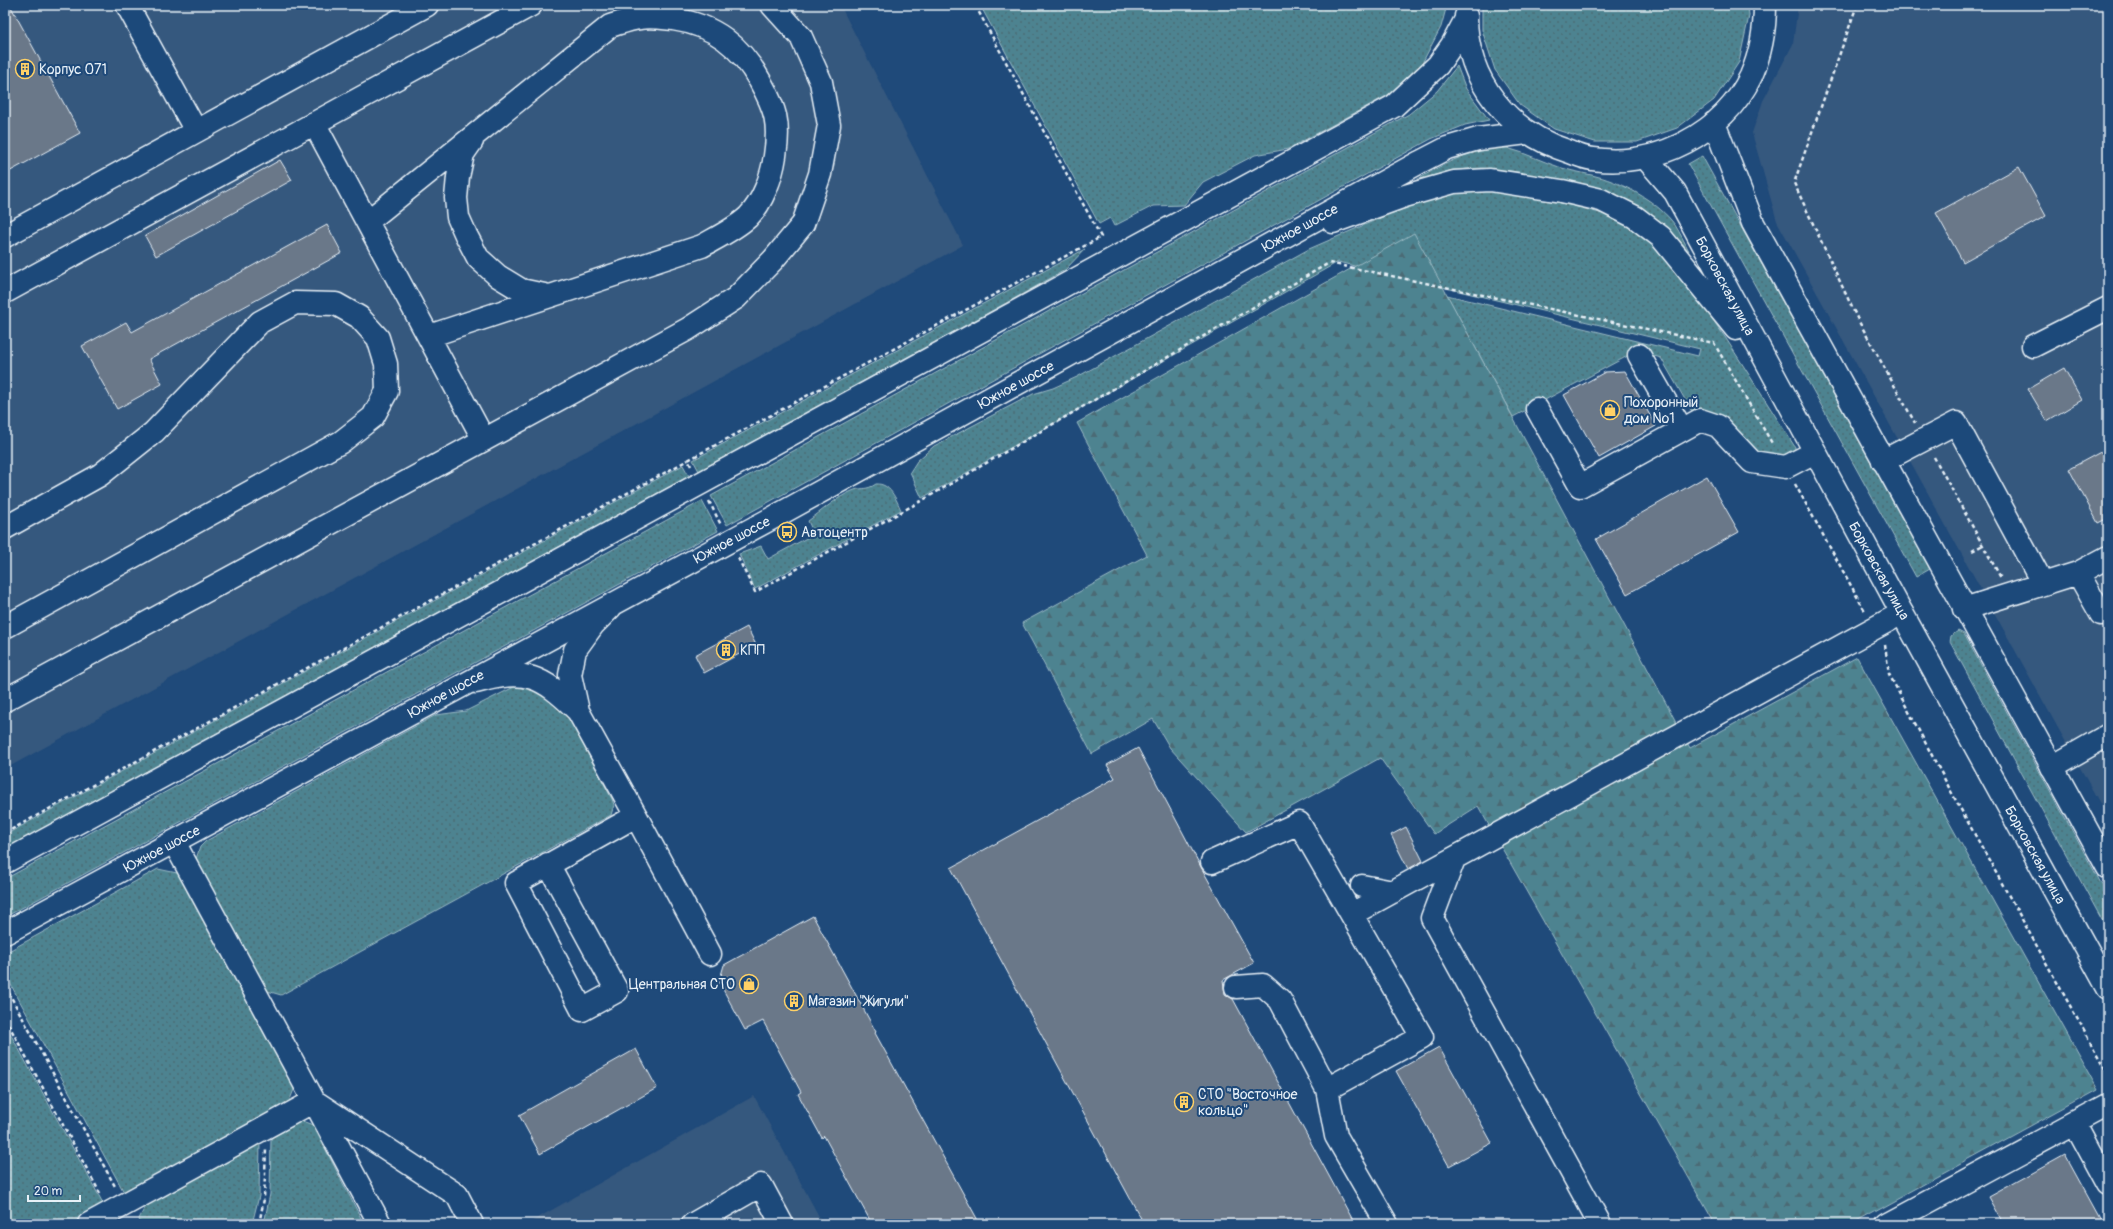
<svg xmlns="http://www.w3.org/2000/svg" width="2113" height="1229" font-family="Pangolin,sans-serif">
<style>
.built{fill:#36587e}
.green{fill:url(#green-dots);stroke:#9bbac4}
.forest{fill:url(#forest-firs);stroke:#9bbac4}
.building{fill:#6b7889;stroke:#e8f1f8}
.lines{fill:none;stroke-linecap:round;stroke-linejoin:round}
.minor-casing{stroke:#e8f1f8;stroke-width:25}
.major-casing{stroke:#e8f1f8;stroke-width:25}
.path{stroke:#e8f1f8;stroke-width:2.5;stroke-dasharray:4 3;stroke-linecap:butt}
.minor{stroke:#1f4a7a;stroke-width:22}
.major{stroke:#1f4a7a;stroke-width:22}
.labels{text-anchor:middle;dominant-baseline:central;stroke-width:4;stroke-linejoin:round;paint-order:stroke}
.poi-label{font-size:14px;fill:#e8f1f8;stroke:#1f4a7a;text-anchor:start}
.street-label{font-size:14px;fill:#e8f1f8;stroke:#1f4a7a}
</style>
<defs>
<pattern id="green-dots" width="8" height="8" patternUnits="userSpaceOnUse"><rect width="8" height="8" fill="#4e8390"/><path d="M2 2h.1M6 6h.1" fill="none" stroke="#4b6b74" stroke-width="1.8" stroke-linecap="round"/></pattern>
<pattern id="forest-firs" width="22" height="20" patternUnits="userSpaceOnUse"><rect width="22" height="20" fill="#4e8390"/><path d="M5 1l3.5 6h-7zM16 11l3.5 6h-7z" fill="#4b6b74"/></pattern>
</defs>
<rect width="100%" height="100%" fill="#1f4a7a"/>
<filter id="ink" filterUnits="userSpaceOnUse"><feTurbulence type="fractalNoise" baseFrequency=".025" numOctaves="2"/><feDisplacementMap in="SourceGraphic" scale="8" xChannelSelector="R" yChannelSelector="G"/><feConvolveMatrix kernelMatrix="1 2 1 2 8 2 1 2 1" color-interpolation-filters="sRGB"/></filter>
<g filter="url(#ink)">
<path class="built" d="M5 5H840L963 245 5 769Z
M1798 5H2108V818L1777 221 1752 133 1763 101 1793 44Z
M754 1096 823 1224H527Z"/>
<path class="green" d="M980 5H1447L1441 27 1418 71 1401 88 1288 149 1255 155 1203 182 1184 205 1153 206 1114 226 1110 218 1099 224Z
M1482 5H1748L1749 16 1739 62 1714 100 1677 128 1637 142H1595L1554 129 1520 105 1495 70 1482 30Z
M1457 66 1466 89 1489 120 1465 125 1431 139 727 525 711 496 1409 114 1437 91Z
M1507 148C1526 153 1543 162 1562 168 1575 172 1590 174 1603 178 1628 186 1659 203 1675 225 1680 233 1685 243 1689 251L1670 230 1653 217 1629 204 1517 173 1482 168 1453 170 1415 181C1446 162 1471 149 1507 148Z
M1702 156 1930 569 1916 577 1688 164Z
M1469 186 1516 192 1582 208 1610 216 1639 230 1667 255 1725 337 1795 447V451L1788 458 1763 457 1691 410 1661 358 1637 351 1513 417 1447 295 1698 356 1700 349 1338 262 922 498 910 472 917 461 934 446 1033 394 1053 388 1077 377 1309 249 1440 192Z
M1085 249 1065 270 1019 296 699 471 693 460Z
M683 465 689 476 5 849V835Z
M876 484C890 483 896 499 901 510L755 589 739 554 761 546 768 559 814 534 808 521C822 511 836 498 852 491 860 487 866 491 876 484Z
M702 501 718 531 5 917V879Z
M1958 631 1964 634 2108 896V931L1950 642 1951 636Z
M530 683 559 699 612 799 614 805 611 815 281 995 264 990 195 862 200 847 206 841 436 715 466 711 518 685Z
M158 869 177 873 186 882 295 1087 289 1102 280 1110 125 1194 5 974V953Z
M5 1024 104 1205 70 1224H5Z
M302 1121 313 1125 364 1224H264L270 1194 271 1138Z
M260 1143 259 1196 252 1224H141L139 1219 146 1205Z"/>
<path class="forest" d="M1414 233 1690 748 1857 657 2098 1089 1851 1224H1715L1478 806 1434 834 1380 758 1246 832 1170 748 1153 719 1092 754 1022 623 1147 555 1077 423Z"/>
<path class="building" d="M5 5H10L80 133 5 174Z
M280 160 292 180 156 256 145 236Z
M2019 167 2046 216 1963 262 1936 213Z
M327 225 342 253 149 359 162 384 117 409 82 346 126 322 132 332Z
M2064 368 2082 400 2047 421 2028 389Z
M1625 371 1656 426 1599 458 1564 395 1605 372Z
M2108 448V518L2098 523 2069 469Z
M1707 476 1739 532 1627 594 1596 539Z
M747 627 756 645 704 673 695 655Z
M1138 748 1201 867 1254 963 1223 980 1225 994 1233 999 1355 1224H1144L951 868 1115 778 1107 765Z
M1406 827 1423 861 1408 869 1391 835Z
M813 916 876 1032 875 1033 980 1224H872L824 1136 822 1138 798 1094 801 1092 763 1021 745 1030 719 982 724 965Z
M1439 1047 1492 1143 1449 1166 1396 1071Z
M636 1049 657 1088 540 1154 519 1115Z
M2065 1155 2103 1224H2004L1989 1197Z"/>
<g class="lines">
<g class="minor-casing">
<path id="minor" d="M127 5 196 131
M314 123 484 440
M472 141 463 154 458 177 456 198 458 217 466 235 478 258 498 276 521 290 549 296
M367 222 610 26C620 23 630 19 640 18 650 16 663 18 673 19 714 25 740 45 760 81 776 110 780 123 775 156 772 176 763 202 748 217 735 229 718 237 702 246L429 336
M5 236 427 5
M5 292 531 5
M2033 346 2108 308
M1639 355 1682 430
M1537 409 1580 486 1700 420 1718 426 1752 462 1786 467 1815 452
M1883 461 1956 423 2043 584
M5 528 100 475 154 432 260 322 295 303 336 304 359 317 378 338 386 364 387 391 373 417 341 442 5 627
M2078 573 2108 557
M1964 609 2078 573 2101 614 2108 610
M476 682C526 668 541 675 578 711
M5 700 688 329 736 298 773 260 803 224 820 174 829 125 821 82 801 37 772 5
M2052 767 2108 735
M636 816 710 954
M1454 859 1432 918 1600 1224
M1212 862 1299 823 1422 1037 1327 1089 1280 1000 1263 985 1236 987
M548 864 617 991 582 1010 516 883 636 816 578 711 570 675 575 650 593 625 610 608
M1362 886 1393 892
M1352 914 1902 613
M1327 1089 1336 1136 1387 1224
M2075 1123 2108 1184
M89 1224 314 1101 174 842
M380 1224 314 1101 457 1195 472 1224
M693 1224 761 1185 782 1224
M1887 1224 2108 1105"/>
</g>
<g class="major-casing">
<path id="major" d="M1466 16C1466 82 1509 133 1570 152 1577 155 1585 158 1593 159 1656 168 1724 133 1751 76 1761 53 1765 29 1765 5
M1714 123 1753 223 2108 868
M1645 157 1675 192 1902 613 2108 988
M1333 222 1405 196 1454 182 1490 180 1562 191 1601 200 1635 217 1661 237 1736 329
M5 862 1394 106 1438 65 1452 45 1466 19
M5 933 778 515 1420 162 1447 148 1478 139 1527 133"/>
</g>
<path class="path" d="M1857 5 1794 183 1857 318 1915 423
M1934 457 2001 578
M691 466 688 460 1101 237 975 5
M1795 484 1865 611
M709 501 721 525
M1972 551 1983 545
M738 558 755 592 923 500 1329 263 1714 343 1773 445
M1885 645 1889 674 1954 797 2108 1074
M5 833 688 460
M5 986 116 1188
M5 1018 101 1195
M259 1224 264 1199 266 1149"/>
<use href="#minor" class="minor"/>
<use href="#major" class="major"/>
</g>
</g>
<defs>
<g id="building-ring" transform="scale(1)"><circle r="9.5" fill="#1f4a7a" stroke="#ffd166" stroke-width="1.5"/><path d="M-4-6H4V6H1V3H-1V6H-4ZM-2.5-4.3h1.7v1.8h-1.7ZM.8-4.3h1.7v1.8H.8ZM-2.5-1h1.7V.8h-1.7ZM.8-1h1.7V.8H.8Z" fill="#ffd166"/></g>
<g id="shop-ring" transform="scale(1)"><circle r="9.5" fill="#1f4a7a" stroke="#ffd166" stroke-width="1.5"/><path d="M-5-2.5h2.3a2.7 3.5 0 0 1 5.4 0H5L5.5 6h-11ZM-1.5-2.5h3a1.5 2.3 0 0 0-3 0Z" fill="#ffd166"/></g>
<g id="bus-ring" transform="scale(1)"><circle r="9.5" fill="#1f4a7a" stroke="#ffd166" stroke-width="1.5"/><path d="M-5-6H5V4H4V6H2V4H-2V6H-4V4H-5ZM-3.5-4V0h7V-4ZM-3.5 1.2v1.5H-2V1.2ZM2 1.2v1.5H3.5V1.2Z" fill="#ffd166"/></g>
</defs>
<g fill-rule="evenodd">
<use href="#building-ring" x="25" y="69"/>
<use href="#shop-ring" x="1610" y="410"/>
<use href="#bus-ring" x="787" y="532"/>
<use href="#building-ring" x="726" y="650"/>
<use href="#shop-ring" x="749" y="984"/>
<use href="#building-ring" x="794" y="1001"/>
<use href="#building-ring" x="1184" y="1102"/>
</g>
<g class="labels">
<g class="poi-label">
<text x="39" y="69">Корпус 071</text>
<text x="1624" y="402">Похоронный<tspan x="1624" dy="16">дом №1</tspan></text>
<text x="801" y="532">Автоцентр</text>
<text x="740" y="650">КПП</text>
<text x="735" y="984" text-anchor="end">Центральная СТО</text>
<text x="808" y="1001">Магазин "Жигули"</text>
<text x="1198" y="1094">СТО "Восточное<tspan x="1198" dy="16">кольцо"</tspan></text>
</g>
<g class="street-label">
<text transform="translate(1300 228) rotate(-29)">Южное шоссе</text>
<text transform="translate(1725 286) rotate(62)">Борковская улица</text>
<text transform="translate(1016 385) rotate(-29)">Южное шоссе</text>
<text transform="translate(732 540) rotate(-28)">Южное шоссе</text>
<text transform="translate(1879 571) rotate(61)">Борковская улица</text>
<text transform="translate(446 694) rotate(-29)">Южное шоссе</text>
<text transform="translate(162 849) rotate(-28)">Южное шоссе</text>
<text transform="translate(2035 855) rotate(61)">Борковская улица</text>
</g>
</g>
<rect width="2113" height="1229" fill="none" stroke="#1f4a7a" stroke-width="20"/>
<rect x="10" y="10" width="2093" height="1209" fill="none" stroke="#e8f1f8" stroke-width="1.5" filter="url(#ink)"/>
<path d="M28 1195v6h52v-6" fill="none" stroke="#e8f1f8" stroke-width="2"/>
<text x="34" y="1195" font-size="12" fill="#e8f1f8" stroke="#1f4a7a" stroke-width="3" paint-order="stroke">20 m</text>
</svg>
